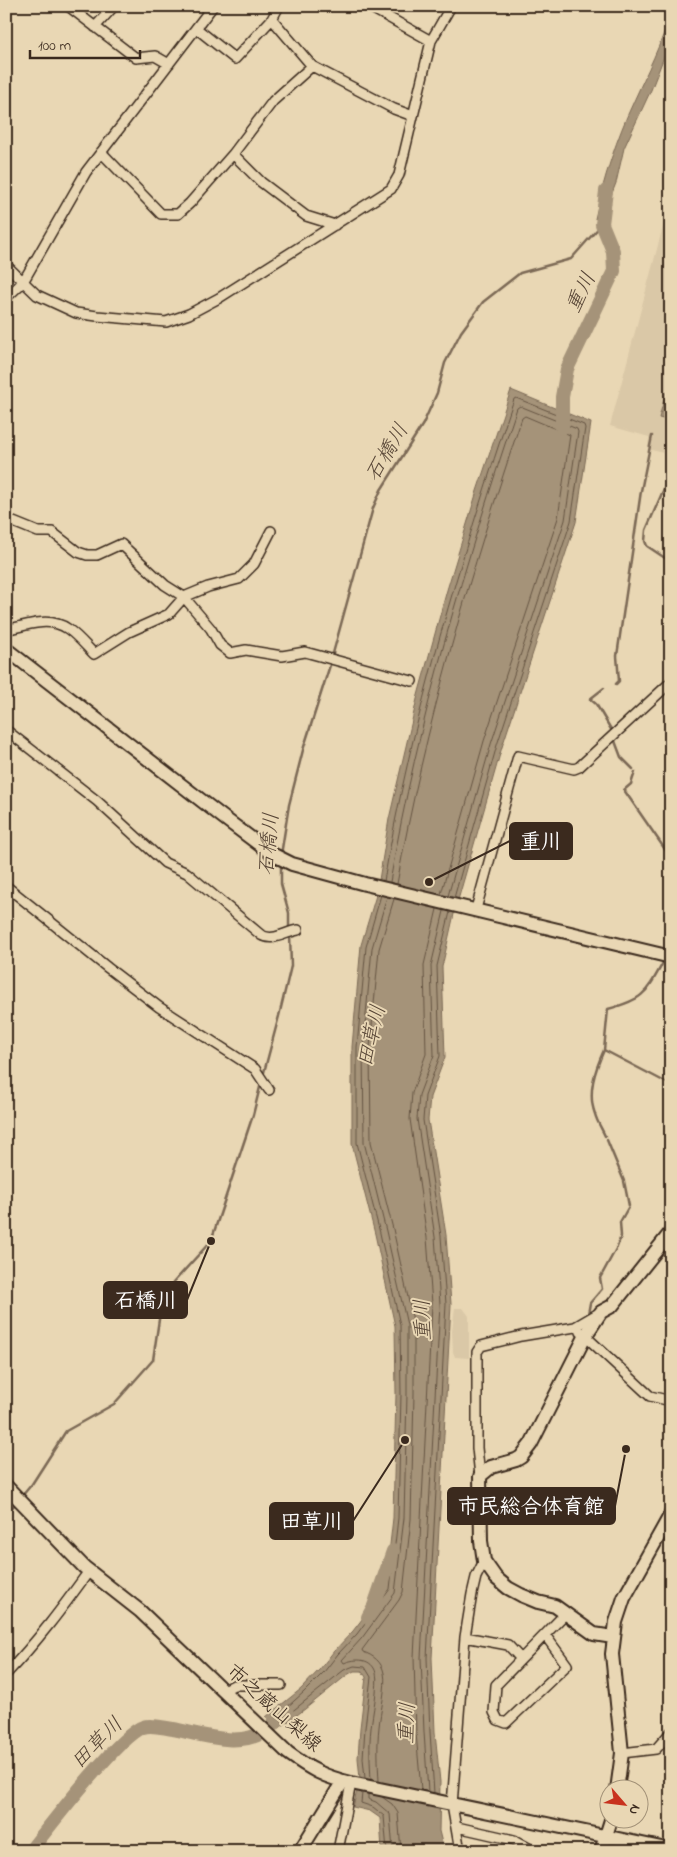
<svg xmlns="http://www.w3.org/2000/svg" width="677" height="1857" font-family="'Indie Flower','Klee One',sans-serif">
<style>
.built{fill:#dac8a7}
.water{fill:#a59379;stroke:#7b6955}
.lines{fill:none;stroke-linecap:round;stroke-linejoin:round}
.shore{stroke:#655442;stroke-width:1}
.stream{stroke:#7b6955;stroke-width:2.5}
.river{stroke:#a59379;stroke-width:14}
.street-casing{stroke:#3b2a1e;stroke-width:12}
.secondary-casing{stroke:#3b2a1e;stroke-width:16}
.street{stroke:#e9d7b4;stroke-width:9}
.secondary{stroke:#e9d7b4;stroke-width:12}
.labels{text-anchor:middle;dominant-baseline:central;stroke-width:4;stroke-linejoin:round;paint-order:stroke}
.street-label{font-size:20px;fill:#3b2a1e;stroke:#e9d7b4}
.water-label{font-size:21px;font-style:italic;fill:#564435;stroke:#e9d7b4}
.leader{fill:none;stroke:#3b2a1e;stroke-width:2}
.callout-dot{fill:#3b2a1e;stroke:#e9d7b4;stroke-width:2}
.callout{fill:#3b2a1e;stroke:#3b2a1e;stroke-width:2}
.callout-label{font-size:21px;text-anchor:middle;font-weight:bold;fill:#fff}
</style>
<rect width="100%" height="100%" fill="#e9d7b4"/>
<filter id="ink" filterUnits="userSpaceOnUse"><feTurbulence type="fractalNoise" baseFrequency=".02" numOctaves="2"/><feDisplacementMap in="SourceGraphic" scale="10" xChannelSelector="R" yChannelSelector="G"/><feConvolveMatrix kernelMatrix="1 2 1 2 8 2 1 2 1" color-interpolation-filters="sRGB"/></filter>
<g filter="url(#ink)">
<path class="built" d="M670 200H671V455L648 449 649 437 610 426Z
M455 1308H463L469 1316V1358L455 1357 453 1352 452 1331Z"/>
<path class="water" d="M671 12V39L651 90 624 148 616 183 609 201 595 219C603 180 617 137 634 101 647 72 662 43 671 12Z
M511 390 591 423 576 522 502 747 454 914 442 967 445 1057 430 1097 428 1120 446 1235 451 1304 432 1658 435 1732 440 1782 439 1831 444 1851H382L380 1818 370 1811 353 1807 360 1779 358 1758 360 1728 366 1677 362 1671H354L347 1675 305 1709 278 1729 266 1717 301 1689 320 1669 334 1651 353 1631 385 1589 393 1518 396 1394 395 1326 375 1234 352 1144V1047L361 945 377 892 389 819 417 699 447 590 477 491Z
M666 392 671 394V421L659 418Z"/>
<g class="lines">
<path class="shore" d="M384 881C412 717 461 557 514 399L516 398 584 425 585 428 571 521 497 745 454 898
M390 882C418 720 465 563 517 408L520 406 577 429 578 432 565 520 491 744 448 896
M397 884C425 725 471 570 522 418L525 416 570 435 558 518 484 741 441 894
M365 1778 363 1758 365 1728 371 1677 365 1667 354 1666 344 1670 280 1721H277L275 1718 304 1692 324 1672 338 1654 357 1634 390 1589 398 1518 401 1394 400 1325 380 1233 357 1143V1047L366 947 381 895
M371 1780C370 1762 369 1746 371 1728 372 1716 379 1684 376 1673 372 1658 356 1658 344 1663L342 1660 362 1638 395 1593 404 1518 407 1394V1325L386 1231 364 1142 363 1048 372 948 387 897
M379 1781C378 1763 377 1745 379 1727 380 1713 387 1685 384 1673 382 1662 373 1655 363 1652L362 1650 399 1600 403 1592 411 1519 414 1394V1325L393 1229 371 1142 370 1048 379 949 394 899
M421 1790 416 1733 414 1657 432 1304 427 1238 410 1119 412 1093 426 1054 424 965 437 909
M428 1792 424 1732 421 1658 440 1304 435 1237 417 1119 419 1095 434 1055 431 966 444 911
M362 1793 361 1803 373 1807 384 1816 387 1851
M434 1793 430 1732 427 1658 446 1304 441 1236 423 1120 425 1096 440 1056 437 966 450 912
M368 1794V1799L376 1802 390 1814 393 1851
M382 1797 392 1804 398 1813 401 1851"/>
<path class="stream" d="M671 478 666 484 646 530 645 541 647 546 671 562
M332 657 373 508 381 490 423 424 437 393 445 363 461 332 483 302 520 273 571 259 602 224
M616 684 619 681 617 656 641 491 652 436
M604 688 590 699 596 704 612 731
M615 741 621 757 633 769
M635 772 631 784 624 790 671 858
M281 855 289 805 303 750 331 662
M281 863V884L289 913V929
M668 951 671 944
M664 961C646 993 645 999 608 1009L604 1050 671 1085
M604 1050C595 1070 587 1093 595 1114 597 1122 602 1129 605 1136
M263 1076 279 1016 291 966 290 934
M588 1314 590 1303 602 1289 600 1278 617 1247 621 1236 620 1222 629 1206 624 1181 607 1140
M22 1496 32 1484 66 1431 114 1404 153 1360 161 1306 172 1284 211 1241 253 1115 261 1083
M6 1514 17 1502"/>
<path class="river" d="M562 428V397L567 369 614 271 613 251 602 224 606 191
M368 1617 374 1606 393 1551
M30 1851C48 1828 121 1733 143 1727 152 1724 164 1728 173 1729 200 1734 238 1748 263 1732 271 1727 279 1719 287 1713"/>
<g class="street-casing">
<path id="street" d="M68 6 136 58 155 56 169 64
M368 6 431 41
M272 19 312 66 394 109 413 116
M95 27 114 6
M196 28 235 59 272 19 279 6
M101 152 161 214H178L190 203 233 154 273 101 312 66
M233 154 261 182 306 216 335 225
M6 265 37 295 76 313 97 316 166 322 189 314 219 298 391 189 399 175 431 41 451 6
M6 298 23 282 86 172 213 6
M6 519 38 532H52L78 552 87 555H97L121 544 165 585 184 597 211 629 220 645 230 653 246 650 282 656 305 652 412 681
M6 630C26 625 50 616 68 629 78 636 86 646 94 654L129 632 169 614 184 597 208 587 239 579 254 564 271 531
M6 730 97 801 165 863 187 873 261 935C273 942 285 932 298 930
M6 886 108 968 159 1007 255 1069 269 1090
M476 909 518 756 574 769 579 767 671 682
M581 1332 650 1396 671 1401
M480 1476 477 1448V1352L481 1346 521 1336 575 1327 599 1313
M545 1635 567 1665 506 1723 498 1720 494 1712 496 1685 566 1613
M465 1637 508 1645 521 1659
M6 1674C37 1642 63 1607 89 1571
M224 1690 234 1685H281
M622 1753 656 1749 671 1732
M457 1827 514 1840 534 1851
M338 1851 351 1783
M460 1851 452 1805 465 1637 472 1594 476 1577 484 1561"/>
</g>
<g class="secondary-casing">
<path id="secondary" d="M6 649 224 818 272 854 292 864 365 884 671 957
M6 1486 84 1567 140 1611 288 1753C310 1769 324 1777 351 1783L671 1850
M613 1637 594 1634 555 1606 538 1602 521 1595 508 1588 496 1578 484 1561 481 1541 480 1476 491 1467 516 1460 521 1457 531 1444 586 1335 601 1312 612 1306 671 1232
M617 1790 622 1753 612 1654 616 1622 624 1598 671 1514
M300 1851 343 1781
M601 1851 611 1820"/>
</g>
<use href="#street" class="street"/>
<use href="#secondary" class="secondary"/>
</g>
</g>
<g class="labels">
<g class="street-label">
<text transform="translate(273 1709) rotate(42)">市之蔵山梨線</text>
</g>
<g class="water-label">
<text transform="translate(582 293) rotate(-64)">重川</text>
<text transform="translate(388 453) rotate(-59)">石橋川</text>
<text transform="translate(270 844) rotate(-85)">石橋川</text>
<text transform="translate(373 1036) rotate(-77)">田草川</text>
<text transform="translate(424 1320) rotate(-92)">重川</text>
<text transform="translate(408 1723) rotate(-87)">重川</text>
<text transform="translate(98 1744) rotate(-45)">田草川</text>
</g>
</g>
<path class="leader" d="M429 882L510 841M211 1241L187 1300M626 1449L615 1506M405 1440L353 1521"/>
<g class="callout-dot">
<circle cx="429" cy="882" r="5"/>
<circle cx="211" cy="1241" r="5"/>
<circle cx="626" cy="1449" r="5"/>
<circle cx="405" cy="1440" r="5"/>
</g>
<g class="callout">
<rect x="510" y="823" width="62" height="36" rx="5"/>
<rect x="104" y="1282" width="83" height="36" rx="5"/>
<rect x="448" y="1488" width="167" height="36" rx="5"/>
<rect x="270" y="1503" width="83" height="36" rx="5"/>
</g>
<g class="callout-label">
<text x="541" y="848">重川</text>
<text x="146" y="1307">石橋川</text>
<text x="531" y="1513">市民総合体育館</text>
<text x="312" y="1528">田草川</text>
</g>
<rect width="677" height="1857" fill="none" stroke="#e9d7b4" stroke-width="25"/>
<rect x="12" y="12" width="652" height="1832" fill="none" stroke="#3b2a1e" stroke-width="2" filter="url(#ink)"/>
<g transform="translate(624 1804) rotate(118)"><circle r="24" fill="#e9d7b4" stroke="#a39278"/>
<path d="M0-4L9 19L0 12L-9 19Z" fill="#c8321e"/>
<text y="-8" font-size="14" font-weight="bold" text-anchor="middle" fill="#3b2a1e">N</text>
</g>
<path d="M30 50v8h110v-8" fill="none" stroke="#3b2a1e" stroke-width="2.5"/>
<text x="38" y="50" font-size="15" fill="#3b2a1e" stroke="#e9d7b4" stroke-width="4" paint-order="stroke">100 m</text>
</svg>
